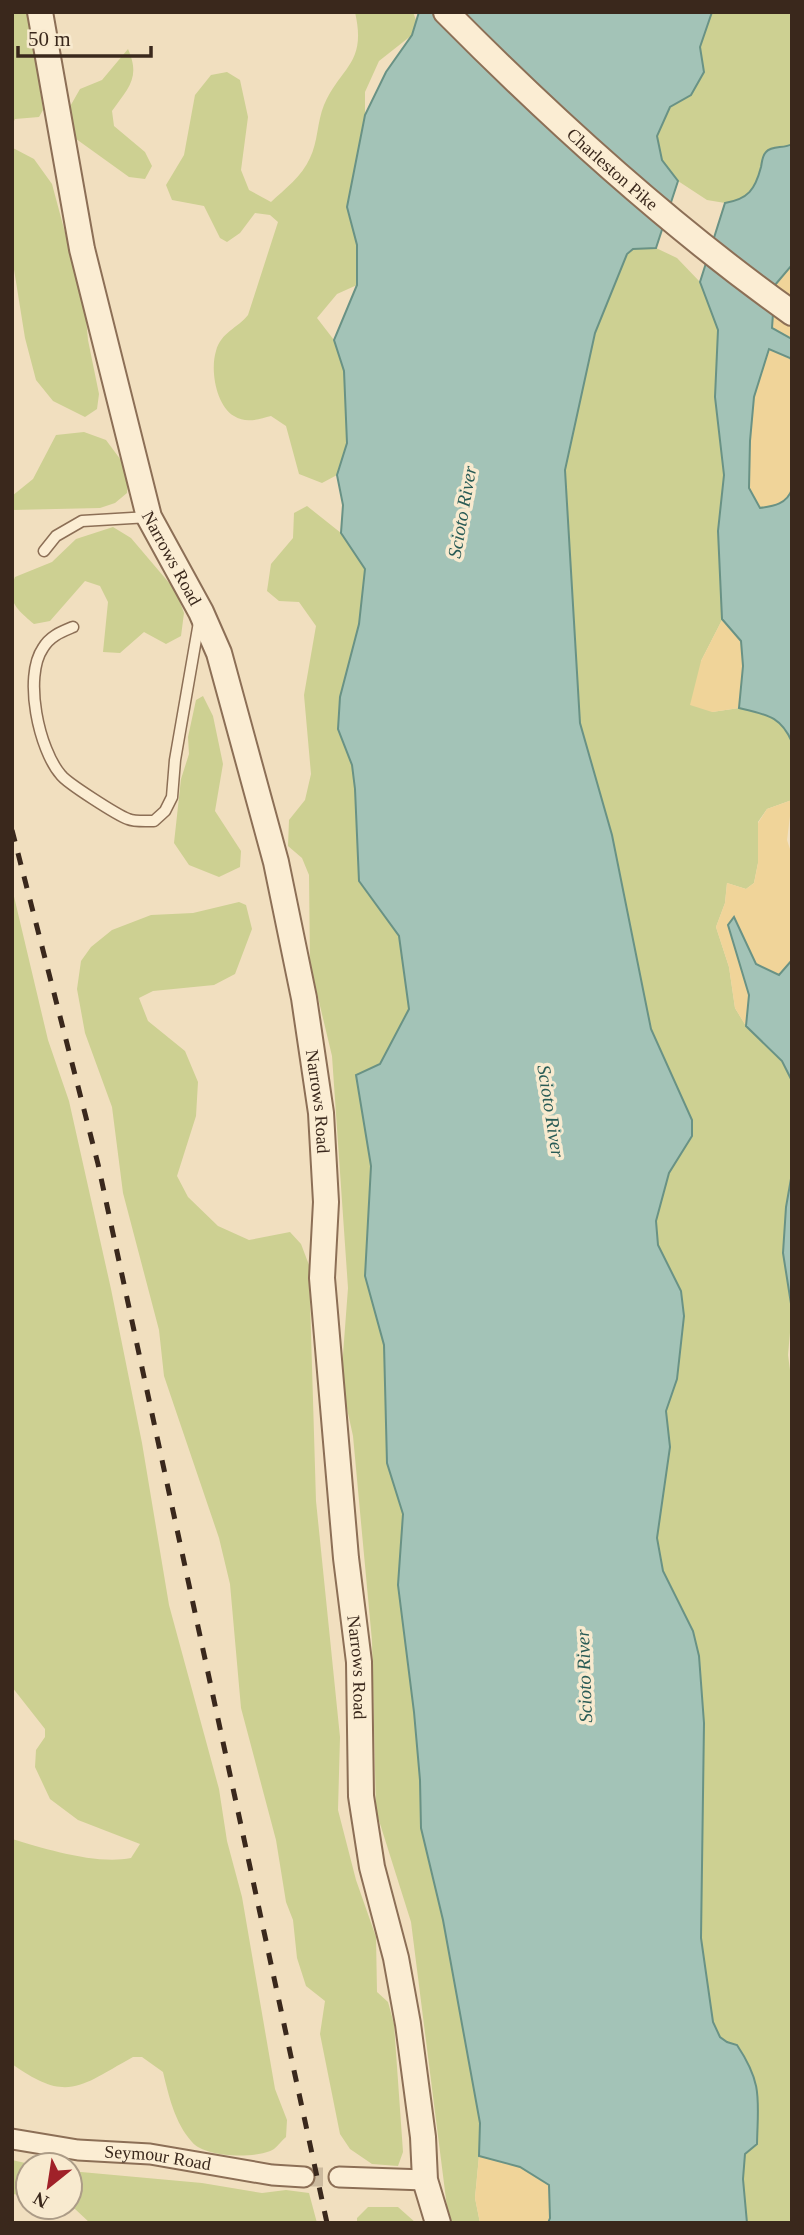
<svg xmlns="http://www.w3.org/2000/svg" width="804" height="2235" font-family="'Times New Roman',serif">
<style>
.green{fill:#cdd092}
.sand{fill:#f0d499}
.water{fill:#a3c3b7;stroke:#699285;stroke-width:2}
.lines{fill:none;stroke-linecap:round;stroke-linejoin:round}
.minor-tunnel{stroke:#ccba9e;stroke-width:19;stroke-dasharray:19 10;stroke-linecap:butt}
.service-casing{stroke:#8c6f56;stroke-width:13}
.minor-casing{stroke:#8c6f56;stroke-width:23}
.tertiary-casing{stroke:#8c6f56;stroke-width:28}
.service{stroke:#fbedd3;stroke-width:10}
.minor{stroke:#fbedd3;stroke-width:19}
.tertiary{stroke:#fbedd3;stroke-width:24}
.rail{stroke:#3a281c;stroke-width:5;stroke-dasharray:12 12;stroke-linecap:butt}
.labels{text-anchor:middle;dominant-baseline:central;stroke-width:7;stroke-linejoin:round;paint-order:stroke}
.street-label{font-size:18px;fill:#3a281c;stroke:#f8eacf}
.water-label{font-size:19px;font-style:italic;fill:#295b55;stroke:#f8eacf}
</style>
<rect width="100%" height="100%" fill="#f1dfbf"/>
<path class="green" d="M12 12H29L43 110 39 117 15 119 12 125Z
M355 12H413L416 20 412 35 379 61 365 92V115L347 207 357 245V285L337 294 317 318 334 340 344 371 347 443 337 475 322 483 299 474 286 426 271 416C259 419 246 424 234 416 216 405 210 370 216 351 221 332 238 328 248 315L278 222 270 215 255 213 240 233 227 242 220 238 204 206 172 200 166 185 184 155 195 95 211 75 227 72 240 80 248 117 241 170 249 190 271 202C285 189 302 176 310 158 318 142 317 122 324 105 341 66 367 64 355 12Z
M712 12H792V144L787 147 770 149 764 154 757 185 739 201 725 203 707 200 678 181 662 160 657 136 670 107 691 95 704 72 700 47Z
M128 49C141 78 128 88 112 111L114 126 145 152 152 166 145 179 129 177 72 136 68 110 80 89 102 80Z
M12 145 13 148 34 159 52 184 85 307 88 340 99 394 97 409 85 417 53 401 36 380 25 338 12 257Z
M656 248 677 258 700 282 718 330 715 397 724 475 718 531 722 620 701 661 712 712 739 708 774 717 786 729 792 742V800L767 809 758 822V863L754 883 746 889 727 883 725 903 716 927 729 967 735 1008 746 1026 782 1061 792 1081V1173L786 1207 783 1253 792 1310 788 1355 792 1385V2223H747L746 2218 743 2179 745 2154 757 2144 727 2042 720 2037 713 2022 701 1938 704 1723 693 1631 663 1571 657 1538 670 1447 666 1411 677 1379 681 1291 658 1245 656 1221 669 1173 692 1136V1120L651 1029 612 835 580 723 565 470 595 333 627 254 633 249Z
M84 432 106 440 129 471 127 493 115 503 100 508 12 510V496L33 479 56 435Z
M307 506 341 533 365 569 359 624 340 697 338 729 352 765 355 789 359 881 399 936 409 1009 380 1064 356 1075 371 1166 365 1276 384 1345 387 1463 403 1514 398 1585 414 1712 420 1780 421 1828 443 1920 480 2123 479 2156 475 2198 480 2223H449L411 1922 376 1811 372 1641 353 1436 341 1381 348 1288 332 1056 310 964 309 875 302 858 288 846 289 820 305 800 311 774 304 695 316 626 299 602 279 601 267 591 271 564 293 538 294 513Z
M113 527 131 538 176 591 184 613 181 636 166 644 144 632 120 653 103 652 108 602 100 586 85 581 50 621 34 624C18 610 5 601 15 577L52 562 76 539Z
M203 696 213 716 223 764 215 811 241 851 240 867 219 877 189 865 174 843 181 779 189 754 188 737 196 700Z
M12 888 48 1040 69 1101 111 1289 142 1443 169 1605 219 1789 227 1841 242 1897 275 2089 287 2120 286 2137C282 2140 278 2146 274 2149 258 2159 205 2158 192 2142 175 2123 169 2097 163 2072L142 2057H133C80 2086 68 2104 12 2064V1839C45 1849 97 1865 131 1858L140 1844 78 1820 50 1799 35 1767 36 1750 45 1737V1729L12 1687Z
M239 902 246 905 252 929 235 974 214 985 153 991 139 998 148 1021 185 1051 198 1082 196 1116 177 1176 188 1197 218 1226 249 1240 290 1232 301 1244 309 1265 316 1501 340 1737 338 1810 356 1880 376 1937 377 1992 388 2002 394 2024 403 2152 398 2166 372 2164 350 2149 340 2134 320 2034 325 2001 306 1986 297 1958 293 1920 286 1902 276 1840 241 1708 230 1584 219 1538 164 1376 159 1330 123 1193 112 1107 85 1033 77 989 81 961 91 947 112 930 151 915 193 913Z
M12 2160 34 2165H28V2196L12 2194Z
M70 2171 202 2183 262 2193 286 2190 309 2193 317 2223H90L75 2209 70 2207Z
M368 2207H398L416 2223H357V2218Z"/>
<path class="sand" d="M792 265V339L772 328 775 285Z
M769 349 790 358 792 361V489C787 504 774 506 760 508L749 488 750 441 754 396Z
M722 620 741 641 743 666 739 708 712 712 690 705 701 661Z
M792 800 787 840 792 855V960L779 976 756 964 734 917 728 925 749 995 746 1026 735 1008 729 967 716 927 725 903 727 883 746 889 754 883 758 863V823L767 809Z
M479 2156 520 2167 549 2185 550 2219 548 2223H480L475 2198Z"/>
<path class="water" d="M419 12H712L700 47 704 72 691 95 670 107 657 136 662 160 678 181 656 248 633 249 627 254 595 333 565 470 580 723 612 835 651 1029 692 1120V1136L669 1173 656 1221 658 1245 681 1291 684 1316 677 1379 666 1411 670 1447 657 1538 663 1571 693 1631 699 1656 704 1723 701 1938 713 2022 720 2037 727 2042 737 2045C763 2084 758 2099 757 2144L745 2154 743 2179 747 2223H548L550 2218 549 2185 520 2167 479 2156 480 2123 443 1920 421 1828 420 1780 414 1712 398 1585 403 1514 387 1463 384 1345 365 1276 371 1166 356 1075 380 1064 409 1009 399 936 359 881 355 789 352 765 338 729 340 697 359 624 365 569 341 533 343 505 337 475 347 443 344 371 334 340 357 285V245L347 207 365 115 386 72 412 35Z
M792 144V265L775 285 772 328 792 339V361L790 358 769 349 754 397 750 441 749 488 760 508C774 506 787 504 792 489V742C780 715 766 715 739 708L743 666 741 641 722 619 718 531 724 475 715 397 718 330 700 282 725 203C748 199 755 190 761 167 762 162 762 156 766 152 772 145 784 149 792 144Z
M734 917 756 964 779 975 792 960V1081L782 1061 746 1026 749 995 728 925Z
M792 1173V1310L783 1253 786 1207Z"/>
<g class="lines">
<path class="minor-tunnel" d="M304 2177H339"/>
<g class="service-casing">
<path id="service" d="M44 551 56 536 82 521 149 517
M73 627C61 632 50 636 43 648 23 677 39 750 61 775 67 783 117 815 128 819 135 822 146 821 154 821L165 811 172 797 175 760 199 622"/>
</g>
<g class="minor-casing">
<g id="minor">
<path id="s1" d="M12 2139 78 2150 150 2154 272 2175 304 2177"/>
<path d="M339 2177 425 2180"/>
</g>
</g>
<g class="tertiary-casing">
<g id="tertiary">
<path id="s2" d="M40 12 82 249 149 517 201 612 219 653 276 862 304 998 321 1113 326 1202 322 1278 346 1558 359 1662 361 1796 372 1867 396 1958 408 2024 423 2137 425 2180 438 2223"/>
<path id="s3" d="M446 12C554 121 667 224 792 313"/>
</g>
</g>
<use href="#service" class="service"/>
<use href="#minor" class="minor"/>
<use href="#tertiary" class="tertiary"/>
<path class="rail" d="M12 830 98 1164 327 2223"/>
</g>
<g class="labels">
<g class="street-label">
<text stroke="none"><textPath href="#s3" startOffset="229">Charleston Pike</textPath></text>
<text stroke="none"><textPath href="#s2" startOffset="564">Narrows Road</textPath></text>
<text stroke="none"><textPath href="#s2" startOffset="1130">Narrows Road</textPath></text>
<text stroke="none"><textPath href="#s2" startOffset="1698">Narrows Road</textPath></text>
<text stroke="none"><textPath href="#s1" startOffset="147">Seymour Road</textPath></text>
</g>
<g class="water-label">
<text transform="translate(462 512) rotate(-80)">Scioto River</text>
<text transform="translate(551 1111) rotate(81)">Scioto River</text>
<text transform="translate(584 1676) rotate(-92)">Scioto River</text>
</g>
</g>
<rect width="804" height="2235" fill="none" stroke="#3a281c" stroke-width="28"/>
<g transform="translate(49 2186) rotate(210)"><circle r="33" fill="#f8eacf" stroke="#ac9c87" stroke-width="2"/>
<path d="M0-5L12 26L0 18L-12 26Z" fill="#a02129"/>
<text y="-10" font-size="19" font-weight="bold" text-anchor="middle" fill="#3a281c">N</text>
</g>
<path d="M18 46v10h133v-10" fill="none" stroke="#3a281c" stroke-width="3.5"/>
<text x="28" y="46" font-size="21" fill="#3a281c" stroke="#f8eacf" stroke-width="5" paint-order="stroke">50 m</text>
</svg>
